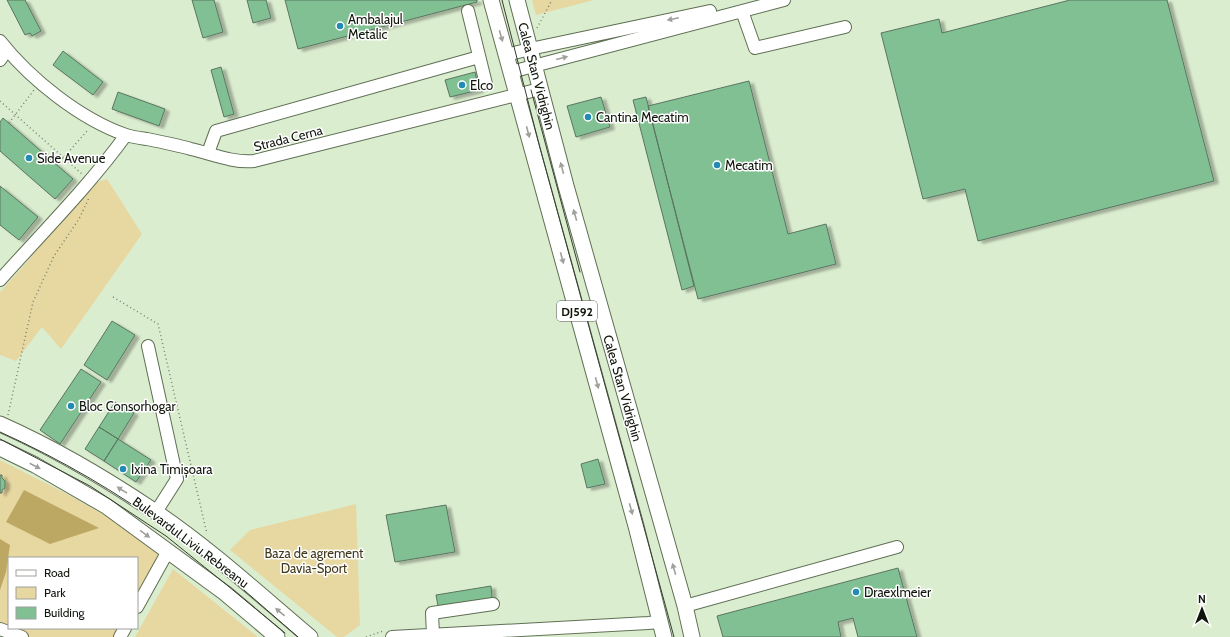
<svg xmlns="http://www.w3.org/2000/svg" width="1230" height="637" font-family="Cabin,sans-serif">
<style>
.green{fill:#e7d7a1}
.forest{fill:#bca862}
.building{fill:#81c092;stroke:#5a7561;filter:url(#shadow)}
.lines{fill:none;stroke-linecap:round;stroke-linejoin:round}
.minor-casing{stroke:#5f6f54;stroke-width:14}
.major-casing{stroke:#5f6f54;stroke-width:17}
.path{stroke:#77836f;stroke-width:1.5;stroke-dasharray:1 3;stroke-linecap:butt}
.minor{stroke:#fff;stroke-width:12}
.major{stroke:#fff;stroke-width:15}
.tram{stroke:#363e30;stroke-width:1}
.oneway{fill:#9fa19d}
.poi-dot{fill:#248ab3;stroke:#fff;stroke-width:1.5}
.labels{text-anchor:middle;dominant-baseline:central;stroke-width:3;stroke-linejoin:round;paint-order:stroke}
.shield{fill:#fff;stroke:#575b54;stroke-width:1}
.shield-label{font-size:12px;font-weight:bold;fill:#0f150b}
.poi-label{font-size:13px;fill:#0f150b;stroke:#fff;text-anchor:start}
.street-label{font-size:13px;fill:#0f150b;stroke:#fff}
.park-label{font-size:13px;fill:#413819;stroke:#fff}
</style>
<defs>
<filter id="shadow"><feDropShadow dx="4.5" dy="2.5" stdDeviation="1" flood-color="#0004"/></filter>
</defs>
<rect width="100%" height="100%" fill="#dbedcf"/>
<path class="green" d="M532 0H594L536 15Z
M107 179 142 234 61 349 42 327 16 361 0 355V292L26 263 92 184Z
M0 460 69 495 168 551 137 614V558H9V628H130L126 637H22L0 629Z
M356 504 360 625 344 637H337L230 550 250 530Z
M173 569 258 637H135Z"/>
<path class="forest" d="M24 490 99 528 50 544 6 522Z
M0 539 10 545 6 572 0 590Z"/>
<path class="building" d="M7 0H25L41 31 32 36 30 33 25 35Z
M192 0H214L223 32 203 38Z
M247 0H266L271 18 253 23Z
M285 0H477V2L298 49Z
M1070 0H1167L1214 181 978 241 965 189 923 199 881 33 939 19 942 33Z
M63 51 103 82 93 95 53 65Z
M221 67 234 114 224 117 211 70Z
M475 72 479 90 450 97 445 80Z
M749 81 788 234 826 224 836 264 698 299 648 106Z
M118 92 165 109 159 126 112 109Z
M601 97 610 127 576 137 567 106Z
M646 97 694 286 682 290 633 100Z
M3 118 73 179 55 199 0 151V122Z
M0 186 38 217 19 240 0 225Z
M112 321 135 335 107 380 84 365Z
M81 369 101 382 60 444 40 430Z
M115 402 134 413 118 439 99 427Z
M99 427 118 439 104 461 85 449Z
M118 439 151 460 136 482 104 461Z
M598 459 605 484 587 488 581 464Z
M0 475H2V478L5 481V488L2 490V493H0Z
M446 505 455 552 395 562 386 515Z
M898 568 917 637H858L853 618 838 622 841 637H723L717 616Z
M491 586 492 598 438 606 436 595Z"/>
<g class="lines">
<g class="minor-casing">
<path id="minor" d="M468 11 486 84
M742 11 755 48 845 27
M0 41C30 79 80 119 126 135 132 137 140 138 147 139 162 142 177 145 191 149 212 154 233 163 254 161L540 89
M506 55 530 49 710 11
M0 60 7 50
M511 72 784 0
M208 153 216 131 479 57
M0 280C42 233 89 186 126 135
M148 346 177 479 156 512
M685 606 897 547
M137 607 168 551
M0 629 22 637
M433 635 432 613 493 604
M120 637 125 628
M392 637 648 623 660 622"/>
</g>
<g class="major-casing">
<path id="major" d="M491 0 636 526 664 637
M517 0 566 186 685 606 692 637
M0 424C54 448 105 478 154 511 209 548 259 594 310 637
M0 448 35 465 106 506 225 593 277 637"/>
</g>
<path class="path" d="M537 28 552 0
M0 101 82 174
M9 123 34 90
M57 165 88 130
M113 297 158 324 207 534
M8 415 33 302 54 256 79 219 89 198
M366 637 383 631"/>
<use href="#minor" class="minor"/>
<use href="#major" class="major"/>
<path class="tram" d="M502 0 540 148 674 637
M531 90 580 272
M0 432C60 459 117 492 170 531 215 563 256 601 298 637
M0 439 90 486 166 536 228 586 285 633"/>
</g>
<defs><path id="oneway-solid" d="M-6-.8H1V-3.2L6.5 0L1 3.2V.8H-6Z"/></defs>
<g class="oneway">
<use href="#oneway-solid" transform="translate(673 19) rotate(168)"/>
<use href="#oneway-solid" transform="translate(501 36) rotate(74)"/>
<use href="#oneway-solid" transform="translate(562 58) rotate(-15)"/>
<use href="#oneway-solid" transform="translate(528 132) rotate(75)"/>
<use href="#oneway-solid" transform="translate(562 168) rotate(-105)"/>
<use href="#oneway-solid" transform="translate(575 215) rotate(-106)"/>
<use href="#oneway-solid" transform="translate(562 258) rotate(75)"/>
<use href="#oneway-solid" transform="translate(597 383) rotate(75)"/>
<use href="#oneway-solid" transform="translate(35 466) rotate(27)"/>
<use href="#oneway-solid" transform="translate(122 490) rotate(-148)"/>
<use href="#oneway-solid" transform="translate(631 509) rotate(75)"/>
<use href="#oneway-solid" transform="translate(145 534) rotate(36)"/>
<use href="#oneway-solid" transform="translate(674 569) rotate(-106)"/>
<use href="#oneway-solid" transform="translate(280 612) rotate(-140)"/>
</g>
<g class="poi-dot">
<circle cx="340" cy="26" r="4"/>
<circle cx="462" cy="85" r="4"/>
<circle cx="588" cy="117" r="4"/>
<circle cx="29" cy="158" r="4"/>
<circle cx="717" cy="165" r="4"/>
<circle cx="71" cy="406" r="4"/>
<circle cx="123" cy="469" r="4"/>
<circle cx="856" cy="592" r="4"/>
</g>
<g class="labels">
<rect class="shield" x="557" y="301" width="40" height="20" rx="3"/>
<g class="shield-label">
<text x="577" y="311">DJ592</text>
</g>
<g class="poi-label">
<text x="348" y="19">Ambalajul<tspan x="348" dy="15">Metalic</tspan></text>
<text x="470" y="85">Elco</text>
<text x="596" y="117">Cantina Mecatim</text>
<text x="37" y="158">Side Avenue</text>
<text x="725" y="165">Mecatim</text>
<text x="79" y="406">Bloc Consorhogar</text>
<text x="131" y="469">Ixina Timișoara</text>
<text x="864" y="592">Draexlmeier</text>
</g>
<g class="street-label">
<text transform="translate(537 76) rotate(75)">Calea Stan Vidrighin</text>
<text transform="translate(288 138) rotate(-14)">Strada Cerna</text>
<text transform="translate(623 388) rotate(74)">Calea Stan Vidrighin</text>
<text transform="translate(191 542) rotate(37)">Bulevardul Liviu Rebreanu</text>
</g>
<g class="park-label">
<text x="314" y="553">Baza de agrement<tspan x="314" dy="15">Davia-Sport</tspan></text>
</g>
</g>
<rect x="8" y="557" width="130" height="72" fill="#ffffff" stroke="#9fa19d"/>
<rect x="16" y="570" width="20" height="6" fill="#ffffff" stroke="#9fa19d"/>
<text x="44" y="577" font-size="12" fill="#0f150b">Road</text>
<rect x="16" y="587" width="20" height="12" fill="#e7d7a1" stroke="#9fa19d"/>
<text x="44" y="597" font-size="12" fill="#0f150b">Park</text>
<rect x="16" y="607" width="20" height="12" fill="#81c092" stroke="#9fa19d"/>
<text x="44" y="617" font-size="12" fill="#0f150b">Building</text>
<g transform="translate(1202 609)" stroke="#ffffff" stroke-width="3" paint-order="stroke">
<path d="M0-3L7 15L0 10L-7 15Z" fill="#0f150b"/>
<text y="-6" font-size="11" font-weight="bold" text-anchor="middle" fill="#0f150b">N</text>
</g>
</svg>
